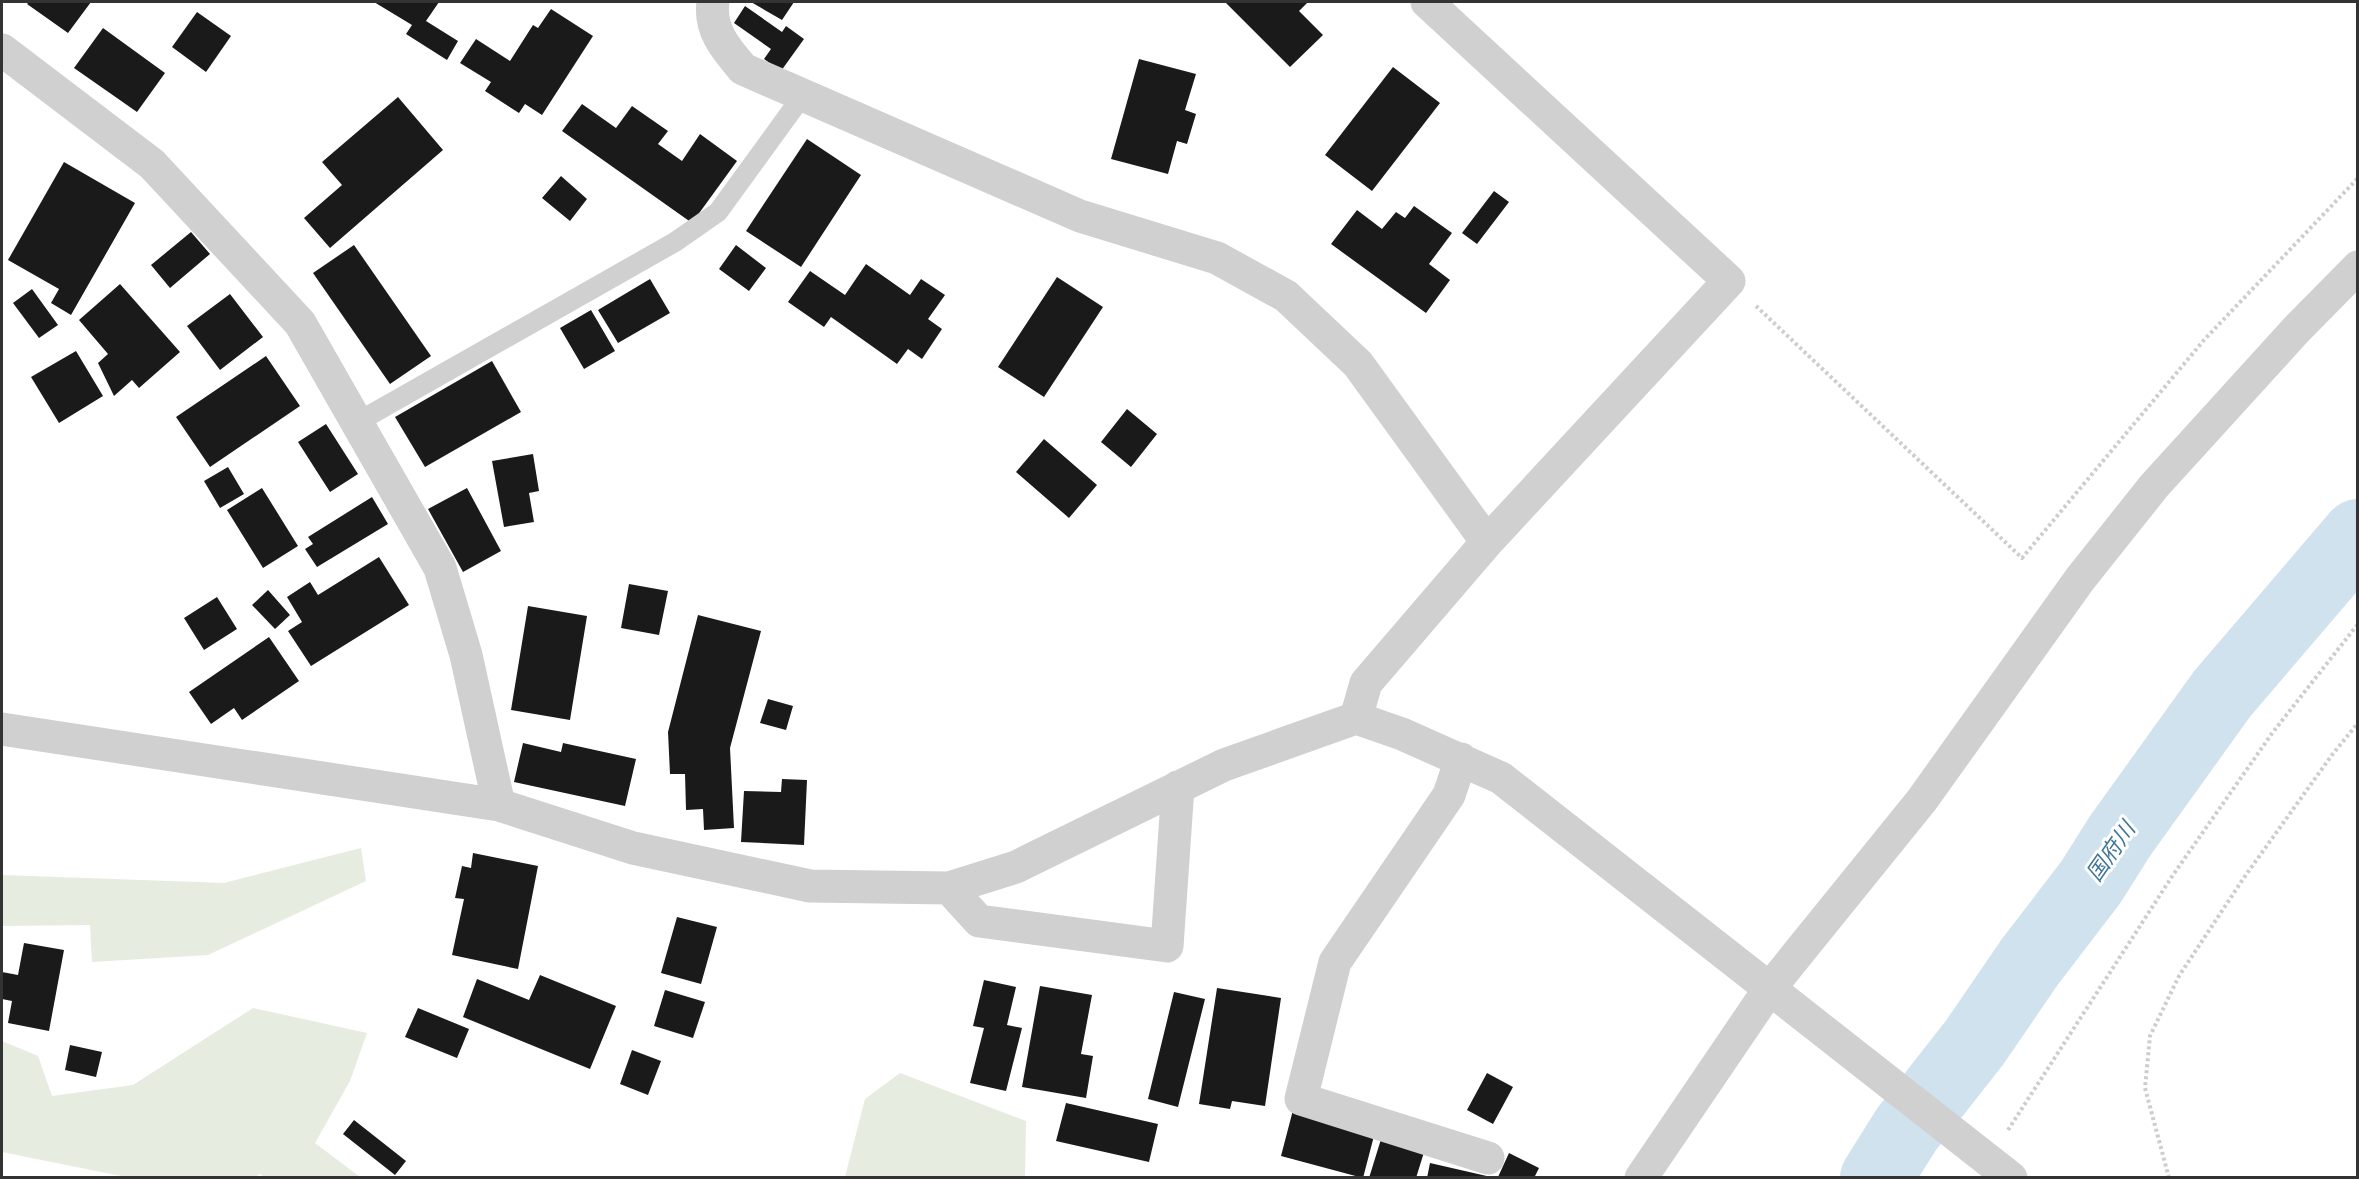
<svg xmlns="http://www.w3.org/2000/svg" width="2359" height="1179" font-family="Commissioner,'Noto Sans JP',sans-serif">
<style>
.green{fill:#e6ecdf}
.lines{fill:none;stroke-linecap:round;stroke-linejoin:round}
.river{stroke:#cfe2ee;stroke-width:72}
.building{fill:#1a1a1a}
.path{stroke:#cdcdcd;stroke-width:4;stroke-dasharray:3 3;stroke-linecap:butt}
.lane{stroke:#d0d0d0;stroke-width:20}
.street{stroke:#d0d0d0;stroke-width:33}
.labels{text-anchor:middle;dominant-baseline:central;stroke-width:6;stroke-linejoin:round;paint-order:stroke}
.water-label{font-size:22px;font-style:italic;fill:#3f7597;stroke:#fff}
</style>
<rect width="100%" height="100%" fill="#fff"/>
<path class="green" d="M361 848 366 881 208 955 92 962 90 925 2 926V875L224 883Z
M253 1008 367 1033 350 1081 315 1143 360 1177 265 1178 260 1174 254 1178 126 1177 2 1152V1041L38 1056 52 1096 133 1085Z
M900 1073 1026 1121 1025 1177H845L865 1099Z"/>
<g class="lines">
<path class="river" d="M1876 1178 1906 1130 1975 1042 2029 963 2091 882 2120 836 2222 694 2358 535"/>
</g>
<path class="building" d="M29 2H91L68 33 27 4Z
M374 2H439L426 21 458 41 447 60 406 34 412 25Z
M751 2H794L782 20Z
M1225 2H1308L1299 11 1323 35 1290 67Z
M745 6 782 32 786 26 804 39 781 71 764 59 771 49 734 23Z
M551 9 593 36 542 115 525 104 519 113 485 91 491 82 460 63 476 39 510 61 533 25 538 28Z
M197 12 231 36 206 72 172 47Z
M103 28 165 73 137 112 74 68Z
M1139 59 1196 74 1185 110 1196 114 1187 144 1177 141 1168 174 1111 159Z
M1393 67 1440 103 1372 191 1325 155Z
M398 97 443 150 330 248 304 218 342 185 322 162Z
M582 104 616 128 632 106 668 131 658 144 682 161 700 134 737 161 692 223 562 131Z
M807 139 861 175 801 267 746 231Z
M64 162 135 203 71 315 51 303 59 289 8 260Z
M561 176 587 199 570 221 542 198Z
M1494 191 1509 202 1477 244 1462 233Z
M1414 206 1452 233 1429 264 1450 280 1426 313 1331 244 1357 210 1382 229 1396 212 1405 218Z
M191 232 210 254 170 288 151 265Z
M354 245 431 356 390 384 313 273Z
M736 245 766 268 749 291 719 269Z
M866 264 910 295 921 279 945 295 928 319 942 329 922 359 908 349 897 364 831 317 824 327 788 302 810 271 845 295Z
M1057 277 1103 307 1044 397 998 367Z
M650 279 670 313 618 343 598 310Z
M120 284 180 352 139 388 132 380 114 396 98 363 108 354 79 320Z
M32 289 58 325 39 338 13 303Z
M230 294 263 337 220 370 187 326Z
M591 310 615 351 584 369 560 328Z
M76 351 103 396 59 423 31 377Z
M266 356 300 406 210 467 176 417Z
M492 361 521 412 425 467 395 417Z
M1127 409 1157 434 1131 467 1101 442Z
M326 424 358 474 330 492 298 442Z
M1044 439 1097 485 1069 518 1016 472Z
M533 454 539 491 529 493 534 522 504 527 492 461Z
M228 467 244 494 220 508 204 481Z
M262 488 298 546 263 568 227 510Z
M467 488 501 551 463 572 428 509Z
M372 497 388 524 317 567 305 549 313 544 308 537Z
M379 557 409 605 311 666 288 631 302 622 287 597 310 582 318 595Z
M629 584 668 591 659 635 621 628Z
M268 590 290 615 275 629 252 605Z
M217 597 237 629 204 650 184 618Z
M528 606 587 616 570 720 511 710Z
M698 615 761 631 730 748 734 828 704 830 703 809 686 810 685 774H670L668 732Z
M269 637 299 681 242 720 234 708 211 724 189 692Z
M768 699 793 706 786 730 760 723Z
M523 743 561 752 563 743 636 759 625 806 514 782Z
M782 779 807 780 804 845 741 842 744 791 781 792Z
M473 853 538 866 518 969 452 955 464 899 455 898 462 866 471 868Z
M677 917 717 927 701 984 661 973Z
M24 943 64 950 49 1031 8 1023 12 1001 2 999V972L18 975Z
M540 975 616 1006 590 1069 463 1017 477 979 529 1000Z
M984 980 1016 987 1007 1025 1022 1028 1006 1091 970 1083 984 1028 973 1026Z
M1040 986 1092 995 1081 1054 1093 1056 1086 1098 1022 1087Z
M1217 988 1281 998 1265 1106 1232 1101 1230 1109 1199 1104Z
M665 990 705 1002 693 1038 654 1026Z
M1174 992 1205 999 1178 1107 1148 1099Z
M418 1008 469 1029 457 1058 405 1037Z
M70 1045 102 1052 96 1077 65 1070Z
M632 1050 661 1061 648 1095 620 1084Z
M1487 1073 1513 1087 1493 1124 1467 1110Z
M1066 1103 1158 1124 1149 1162 1056 1141Z
M1293 1110 1375 1132 1363 1178 1281 1156Z
M354 1120 406 1161 395 1175 343 1134Z
M1382 1136 1425 1149 1416 1178H1369Z
M1509 1153 1539 1168 1534 1178 1498 1177Z
M1430 1163 1491 1177V1178H1427Z"/>
<g class="lines">
<path class="path" d="M1756 306 2022 558 2204 340 2358 178
M2008 1130 2173 875 2273 732 2358 624
M2169 1178 2145 1088 2150 1036 2179 976 2243 879 2332 755 2358 723"/>
<path class="lane" d="M356 423 675 242 718 212 803 95"/>
<path class="street" d="M713 2C709 30 726 49 743 69L1080 216 1217 258 1286 296 1358 364 1487 542
M2 50 152 164 300 323 440 568 466 655 499 805
M1356 718 1366 683 1487 542 1729 281 1427 2
M2 729 499 805 633 848 810 886 949 888 1016 867 1224 765 1356 718 1402 734 1501 778 2011 1178
M1461 759 1449 795 1335 962 1301 1099 1488 1158
M949 888 979 921 1167 946 1178 787
M1641 1178 1770 988 1922 800 2080 579 2154 486 2295 331 2358 267"/>
</g>
<g class="labels">
<g class="water-label">
<text transform="translate(2110 851) rotate(-55)">国府川</text>
</g>
</g>
<rect width="2359" height="1179" fill="none" stroke="#333333" stroke-width="6"/>
</svg>
